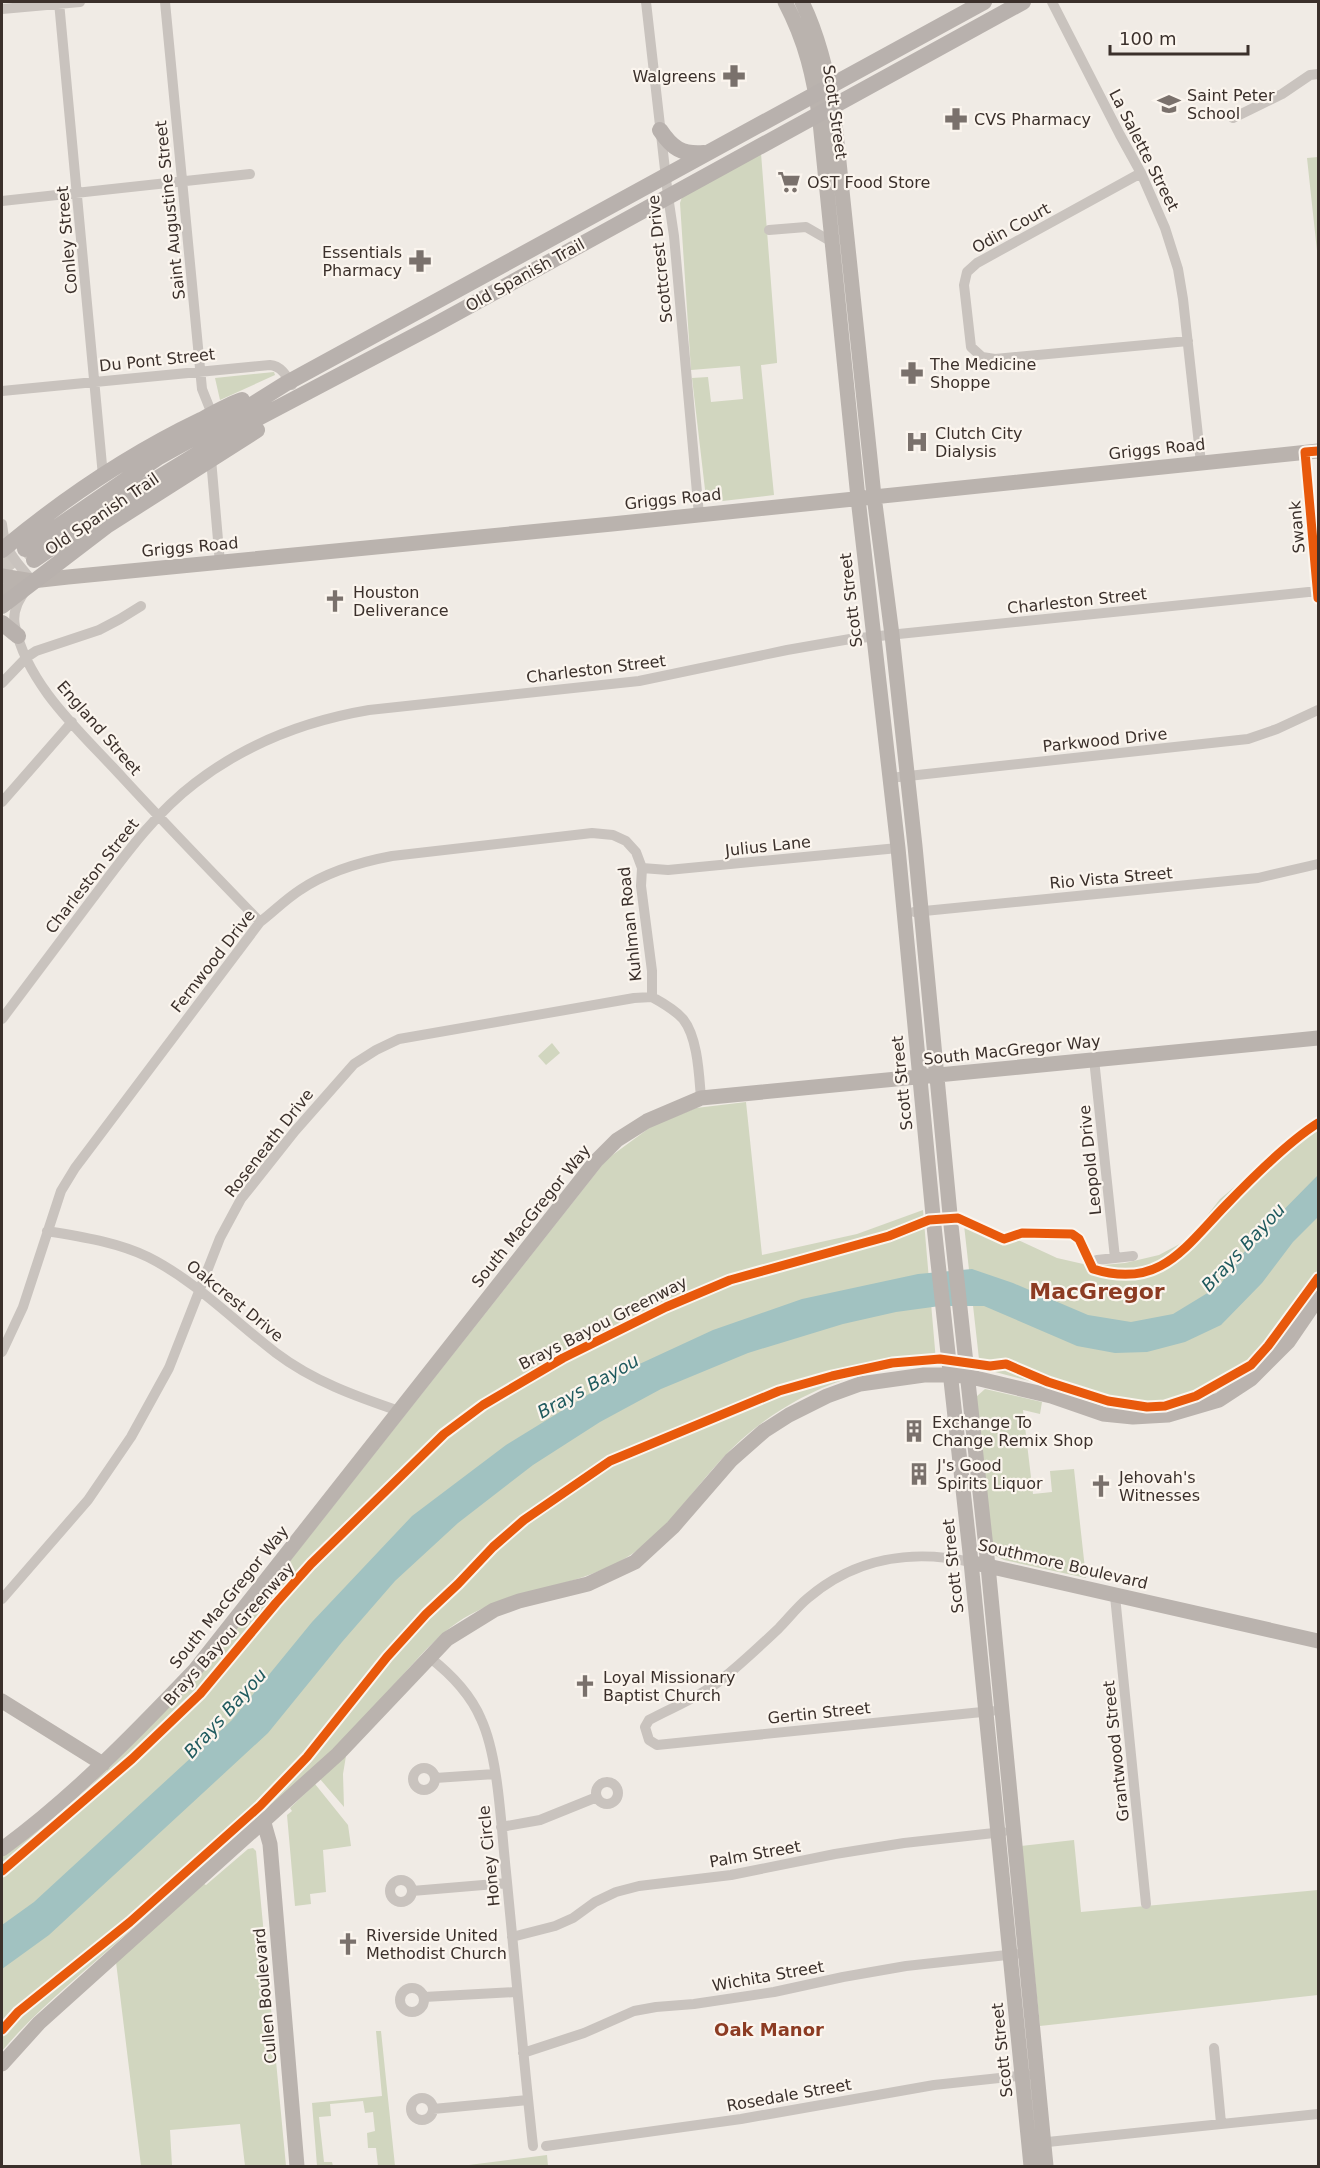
<svg xmlns="http://www.w3.org/2000/svg" width="1320" height="2168" font-family="'DejaVu Sans',sans-serif">
<style>
.green{fill:#d1d6bf}
.water{fill:#a1c2c1}
.lines{fill:none;stroke-linecap:round;stroke-linejoin:round}
.primary-tunnel{stroke:#ccc6c0;stroke-width:16;stroke-dasharray:16 8;stroke-linecap:butt}
.street{stroke:#c9c3be;stroke-width:10}
.secondary{stroke:#bab3ae;stroke-width:15}
.primary{stroke:#b8b1ad;stroke-width:16}
.cycleway-casing{stroke:#fbf5ee;stroke-width:13}
.cycleway{stroke:#e8590c;stroke-width:9}
.labels{text-anchor:middle;dominant-baseline:central;stroke-width:4.5;stroke-linejoin:round;paint-order:stroke}
.poi-label{font-size:16px;fill:#3b302b;stroke:#fbf5ee;text-anchor:start}
.street-label{font-size:16px;fill:#3b302b;stroke:#fbf5ee}
.water-label{font-size:18px;font-style:italic;fill:#1f5a5e;stroke:#fbf5ee}
.neighbourhood-label{font-size:18px;font-weight:bold;fill:#8c3b22;stroke:#fbf5ee}
.district-label{font-size:22px;font-weight:bold;fill:#8c3b22;stroke:#fbf5ee}
</style>
<rect width="100%" height="100%" fill="#f0ebe5"/>
<path class="green" d="M761 153 777 361V363L761 365 774 495 714 502 706 498 692 378 708 377 711 402 743 399 740 366 691 370 680 203 682 197Z
M1318 157V260L1307 158Z
M274 372 275 375 220 400 215 378Z
M552 1043 560 1053 546 1065 538 1056Z
M746 1102 762 1255 857 1234 923 1210 936 1361C853 1367 776 1399 720 1461 693 1490 671 1525 639 1549 585 1590 513 1585 458 1622 436 1637 419 1657 402 1676 378 1702 354 1729 328 1754 261 1817 192 1877 123 1937 82 1974 37 2009 2 2051V1857C81 1803 147 1731 211 1661L607 1159 652 1126 696 1108Z
M1318 1121V1288L1279 1342 1253 1369 1232 1385 1204 1398 1173 1407 1145 1409 1126 1408 1087 1400 1049 1386 980 1368 964 1225 960 1224 959 1215 992 1228 1057 1258 1092 1266 1125 1263 1159 1255 1189 1239 1220 1199 1297 1135Z
M985 1389 1042 1402 1040 1414 1023 1410 1033 1494 1052 1492 1050 1471 1074 1469 1086 1578 1004 1560 992 1554 976 1397Z
M346 1756 343 1774 344 1807 320 1779Z
M315 1784 348 1825 351 1846 323 1850 326 1892 310 1894 311 1904 295 1906 287 1815 292 1811 290 1808Z
M1074 1840 1081 1912 1318 1890V1995L1040 2026 1021 1846Z
M253 1848 256 1851 286 2166H245L240 2124 170 2130 172 2166H141L116 1962 204 1884 206 1885 248 1849Z
M376 2031H381L395 2166H378L376 2148H368L367 2133 375 2131 373 2112 365 2113 363 2101 330 2104 331 2116 319 2117 324 2162H332L333 2166H317L312 2103 382 2096Z
M547 2155 548 2166H461Z"/>
<path class="water" d="M1318 1175V1217L1293 1242 1262 1283 1221 1325 1185 1342 1147 1352 1115 1353 1077 1346 984 1306H940L896 1312 843 1324 748 1353 661 1389 600 1422 533 1465 458 1523 395 1581 342 1642 268 1733 49 1935 2 1969V1925L34 1902 232 1720 312 1622 412 1516 506 1445 633 1367 713 1330 802 1299 918 1274 972 1269 1013 1283 1088 1315 1131 1322 1173 1314 1219 1286 1251 1243Z"/>
<g class="lines">
<path class="primary-tunnel" d="M2 568 25 549"/>
<path class="street" d="M59 2 103 476
M165 2 202 389 212 414
M646 2 668 196 674 236 699 515
M1052 2 1120 135 1141 173 1165 228 1178 269 1183 299 1201 463
M2 9 80 2
M1233 118 1282 94 1310 75 1318 74
M1141 173 977 263 967 272 964 285 971 347 982 357 995 359 1188 341
M2 201 250 174
M769 230 806 227 832 242
M2 391 270 365C281 366 286 375 292 385
M1305 452 1318 598
M211 459 220 563
M2 524C5 553 15 559 32 581 23 594 11 608 15 626 28 687 82 733 122 777 167 826 214 874 260 922
M2 683 27 657 36 651 99 630 120 619 141 606
M890 778 1248 739 1277 729 1318 710
M2 802 72 722
M642 868 668 870 898 848
M914 912 1258 878 1318 864
M652 997C663 1003 675 1010 683 1019 698 1038 699 1075 701 1098
M2 1019C32 979 62 939 92 899 123 858 153 815 195 783 247 743 304 721 369 710L639 681 787 650 850 639 1318 591
M1094 1059 1115 1258
M47 1231C82 1237 117 1242 148 1257 196 1281 234 1321 276 1353 313 1381 355 1396 399 1411
M1097 1260 1133 1256
M2 1352 23 1307 61 1191 75 1168 260 922C273 912 286 899 300 890 328 871 360 862 392 856L592 833 613 835 626 841 636 852 642 868 641 886 652 971V997
M971 1562C912 1549 855 1558 808 1598 797 1607 789 1618 779 1628 759 1647 739 1666 717 1683 697 1698 671 1708 649 1720L645 1727 649 1740 657 1745 992 1711
M1115 1596 1146 1904
M2 1599 88 1500 131 1437 169 1368 220 1238 241 1199 295 1131 354 1064 376 1050 399 1039 634 998 652 997
M429 1657C451 1674 470 1693 481 1719 499 1758 501 1828 506 1872 515 1963 523 2055 533 2146
M413 1779a11 11 0 1 1 22 0a11 11 0 1 1-22 0Z
M435 1778 495 1774
M596 1793a11 11 0 1 1 22 0a11 11 0 1 1-22 0Z
M501 1827 540 1820 597 1797
M390 1891a11 11 0 1 1 22 0a11 11 0 1 1-22 0Z
M412 1891 507 1883
M512 1937 555 1926 573 1918 595 1902 616 1892 639 1886 731 1875 835 1854 904 1843 1003 1832
M400 2000a12 12 0 1 1 24 0a12 12 0 1 1-24 0Z
M424 1997 516 1992
M1214 2048 1221 2123
M523 2053 584 2033 634 2011 656 2007 694 2004 774 1992 843 1977 906 1966 1016 1954
M411 2109a11 11 0 1 1 22 0a11 11 0 1 1-22 0Z
M433 2109 528 2100
M1038 2143 1318 2114
M546 2146 741 2119 934 2085 1027 2075"/>
<path class="secondary" d="M785 2C806 42 814 77 820 122L858 498 898 848 934 1226 971 1562 1031 2166
M802 2C819 37 828 75 834 114L874 496 892 635 915 846 951 1225 988 1566 1046 2166
M2 576 32 581
M2 592 32 581 68 577 612 524 1318 451
M979 1564 1318 1641
M2 1701 103 1764
M264 1823 270 1844 297 2166
M2 1849C73 1797 134 1734 195 1670L596 1161 617 1140 647 1121 701 1098 1318 1038
M2 2064 39 2023 338 1754 447 1639 494 1610 519 1601 588 1584 635 1562 673 1527 731 1460 764 1431 789 1415 827 1396 860 1384 924 1375H951L967 1376 1051 1396 1103 1414 1133 1417 1168 1415 1219 1400 1251 1379 1288 1342 1318 1298"/>
<path class="primary" d="M660 130C672 148 682 155 704 153
M25 549 159 457 242 411 285 384 984 2
M2 550C62 500 130 454 201 420 214 413 228 405 242 400
M34 560 120 501 245 425 431 327 1023 2
M2 606 108 525 257 430
M2 623 18 636"/>
<g class="cycleway-casing">
<path id="cycleway" d="M1318 451 1305 452 1318 598
M2 1871 132 1759 200 1694 276 1603 311 1564 444 1434 483 1405 563 1358 666 1307 730 1280 889 1236 929 1220 958 1218 1004 1239 1022 1233 1072 1234 1079 1239 1093 1269C1160 1290 1185 1247 1226 1205 1251 1179 1288 1142 1318 1123
M2 2030 18 2012 130 1922 260 1806 307 1757 387 1657 426 1614 458 1584 493 1547 524 1520 610 1461 779 1391 832 1376 892 1363 940 1359 990 1366 1006 1364 1048 1382 1108 1401 1147 1407 1165 1406 1196 1396 1251 1365 1268 1346 1318 1278"/>
</g>
<use href="#cycleway" class="cycleway"/>
</g>
<defs>
<g id="pharmacy-bare" transform="scale(1.8)"><path d="M-2-6h4v4h4v4h-4v4h-4v-4h-4v-4h4Z" fill="#7a716c" stroke="#fbf5ee" stroke-width="2.5" paint-order="stroke"/></g>
<g id="school-bare" transform="scale(1.8)"><path d="M0-5L7-2L0 1L-7-2ZM-4 1L0 2.5L4 1V4Q0 6-4 4Z" fill="#7a716c" stroke="#fbf5ee" stroke-width="2.5" paint-order="stroke"/></g>
<g id="supermarket-bare" transform="scale(1.8)"><path d="M-6-5.5h2.5l.6 2H6L4.5 2H-2.5L-4.4-4H-6ZM-1.5 3.2a1.3 1.3 0 1 0 .1 0ZM3 3.2a1.3 1.3 0 1 0 .1 0Z" fill="#7a716c" stroke="#fbf5ee" stroke-width="2.5" paint-order="stroke"/></g>
<g id="hospital-bare" transform="scale(1.8)"><path d="M-5-5h3v3.5h4V-5h3V5h-3V1.5h-4V5h-3Z" fill="#7a716c" stroke="#fbf5ee" stroke-width="2.5" paint-order="stroke"/></g>
<g id="church-bare" transform="scale(1.8)"><path d="M-1.2-6h2.4v3.5h3.3v2.4h-3.3V6h-2.4V-.1h-3.3v-2.4h3.3Z" fill="#7a716c" stroke="#fbf5ee" stroke-width="2.5" paint-order="stroke"/></g>
<g id="building-bare" transform="scale(1.8)"><path d="M-4-6H4V6H1V3H-1V6H-4ZM-2.5-4.3h1.7v1.8h-1.7ZM.8-4.3h1.7v1.8H.8ZM-2.5-1h1.7V.8h-1.7ZM.8-1h1.7V.8H.8Z" fill="#7a716c" stroke="#fbf5ee" stroke-width="2.5" paint-order="stroke"/></g>
</defs>
<g fill-rule="evenodd">
<use href="#pharmacy-bare" x="734" y="76"/>
<use href="#school-bare" x="1169" y="104"/>
<use href="#pharmacy-bare" x="956" y="119"/>
<use href="#supermarket-bare" x="789" y="182"/>
<use href="#pharmacy-bare" x="420" y="261"/>
<use href="#pharmacy-bare" x="912" y="373"/>
<use href="#hospital-bare" x="917" y="442"/>
<use href="#church-bare" x="335" y="601"/>
<use href="#building-bare" x="914" y="1431"/>
<use href="#building-bare" x="919" y="1474"/>
<use href="#church-bare" x="1101" y="1486"/>
<use href="#church-bare" x="585" y="1686"/>
<use href="#church-bare" x="348" y="1944"/>
</g>
<g class="labels">
<g class="poi-label">
<text x="716" y="76" text-anchor="end">Walgreens</text>
<text x="1187" y="95">Saint Peter<tspan x="1187" dy="18">School</tspan></text>
<text x="974" y="119">CVS Pharmacy</text>
<text x="807" y="182">OST Food Store</text>
<text x="402" y="252" text-anchor="end">Essentials<tspan x="402" dy="18">Pharmacy</tspan></text>
<text x="930" y="364">The Medicine<tspan x="930" dy="18">Shoppe</tspan></text>
<text x="935" y="433">Clutch City<tspan x="935" dy="18">Dialysis</tspan></text>
<text x="353" y="592">Houston<tspan x="353" dy="18">Deliverance</tspan></text>
<text x="932" y="1422">Exchange To<tspan x="932" dy="18">Change Remix Shop</tspan></text>
<text x="937" y="1465">J's Good<tspan x="937" dy="18">Spirits Liquor</tspan></text>
<text x="1119" y="1477">Jehovah's<tspan x="1119" dy="18">Witnesses</tspan></text>
<text x="603" y="1677">Loyal Missionary<tspan x="603" dy="18">Baptist Church</tspan></text>
<text x="366" y="1935">Riverside United<tspan x="366" dy="18">Methodist Church</tspan></text>
</g>
<g class="street-label">
<text transform="translate(835 112) rotate(82)">Scott Street</text>
<text transform="translate(1144 150) rotate(63)">La Salette Street</text>
<text transform="translate(170 210) rotate(-96)">Saint Augustine Street</text>
<text transform="translate(1011 228) rotate(-29)">Odin Court</text>
<text transform="translate(67 240) rotate(-95)">Conley Street</text>
<text transform="translate(660 259) rotate(-96)">Scottcrest Drive</text>
<text transform="translate(525 275) rotate(-29)">Old Spanish Trail</text>
<text transform="translate(157 360) rotate(-6)">Du Pont Street</text>
<text transform="translate(1157 449) rotate(-6)">Griggs Road</text>
<text transform="translate(673 499) rotate(-6)">Griggs Road</text>
<text transform="translate(102 514) rotate(-34)">Old Spanish Trail</text>
<text transform="translate(1297 527) rotate(-95)">Swank</text>
<text transform="translate(190 547) rotate(-5)">Griggs Road</text>
<text transform="translate(851 600) rotate(-97)">Scott Street</text>
<text transform="translate(1077 601) rotate(-6)">Charleston Street</text>
<text transform="translate(596 669) rotate(-7)">Charleston Street</text>
<text transform="translate(99 728) rotate(49)">England Street</text>
<text transform="translate(1105 740) rotate(-6)">Parkwood Drive</text>
<text transform="translate(768 846) rotate(-6)">Julius Lane</text>
<text transform="translate(92 876) rotate(-52)">Charleston Street</text>
<text transform="translate(1111 878) rotate(-5)">Rio Vista Street</text>
<text transform="translate(630 924) rotate(-96)">Kuhlman Road</text>
<text transform="translate(213 961) rotate(-52)">Fernwood Drive</text>
<text transform="translate(1012 1050) rotate(-6)">South MacGregor Way</text>
<text transform="translate(902 1083) rotate(-96)">Scott Street</text>
<text transform="translate(269 1143) rotate(-52)">Roseneath Drive</text>
<text transform="translate(1090 1160) rotate(-96)">Leopold Drive</text>
<text transform="translate(531 1216) rotate(-51)">South MacGregor Way</text>
<text transform="translate(235 1301) rotate(39)">Oakcrest Drive</text>
<text transform="translate(603 1323) rotate(-27)">Brays Bayou Greenway</text>
<text transform="translate(1063 1564) rotate(13)">Southmore Boulevard</text>
<text transform="translate(953 1566) rotate(-96)">Scott Street</text>
<text transform="translate(229 1597) rotate(-51)">South MacGregor Way</text>
<text transform="translate(229 1634) rotate(-48)">Brays Bayou Greenway</text>
<text transform="translate(819 1713) rotate(-6)">Gertin Street</text>
<text transform="translate(1116 1751) rotate(-96)">Grantwood Street</text>
<text transform="translate(755 1854) rotate(-10)">Palm Street</text>
<text transform="translate(489 1856) rotate(-96)">Honey Circle</text>
<text transform="translate(768 1976) rotate(-10)">Wichita Street</text>
<text transform="translate(265 1996) rotate(-95)">Cullen Boulevard</text>
<text transform="translate(1002 2050) rotate(-96)">Scott Street</text>
<text transform="translate(789 2095) rotate(-10)">Rosedale Street</text>
</g>
<g class="water-label">
<text transform="translate(1243 1247) rotate(-47)">Brays Bayou</text>
<text transform="translate(588 1386) rotate(-29)">Brays Bayou</text>
<text transform="translate(225 1713) rotate(-48)">Brays Bayou</text>
</g>
<g class="neighbourhood-label">
<text x="769" y="2029">Oak Manor</text>
</g>
<g class="district-label">
<text x="1097" y="1291">MacGregor</text>
</g>
</g>
<rect width="1320" height="2168" fill="none" stroke="#3b302b" stroke-width="6"/>
<path d="M1110 45v9h138v-9" fill="none" stroke="#3b302b" stroke-width="3"/>
<text x="1119" y="45" font-size="18" fill="#3b302b" stroke="#fbf5ee" stroke-width="4.5" paint-order="stroke">100 m</text>
</svg>
